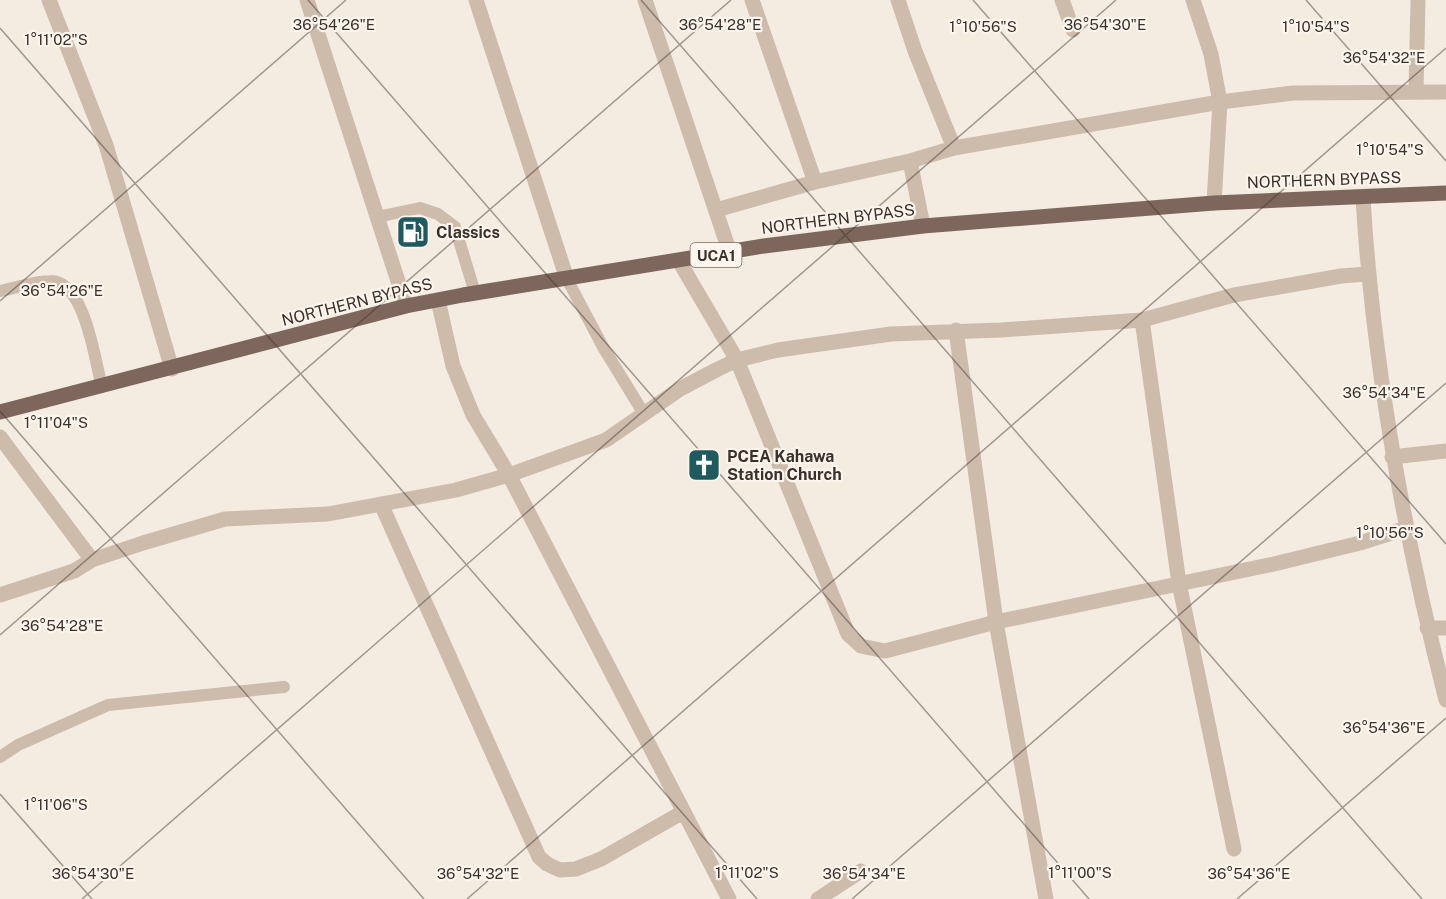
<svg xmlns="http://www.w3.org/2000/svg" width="1446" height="899" font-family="'Public Sans',sans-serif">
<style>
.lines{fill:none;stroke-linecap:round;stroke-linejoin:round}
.service{stroke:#cdbbac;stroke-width:12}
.minor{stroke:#cdbbac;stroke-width:15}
.primary{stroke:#7d675c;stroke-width:15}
.ticks{fill:none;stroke:#3b302b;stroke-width:1.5;stroke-opacity:0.45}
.labels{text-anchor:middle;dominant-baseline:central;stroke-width:4.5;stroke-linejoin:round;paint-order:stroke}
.shield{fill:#fbf5ee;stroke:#756b66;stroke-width:1.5}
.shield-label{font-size:15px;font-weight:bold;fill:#3b302b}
.street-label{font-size:16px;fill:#3b302b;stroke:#fbf5ee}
.poi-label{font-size:16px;font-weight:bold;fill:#3b302b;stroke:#fbf5ee;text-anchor:start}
.ticks-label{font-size:15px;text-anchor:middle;fill:#3b302b;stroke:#fbf5ee;stroke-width:4.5;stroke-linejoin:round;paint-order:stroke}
</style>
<rect width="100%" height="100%" fill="#f4ebe1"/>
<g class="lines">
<path class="service" d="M377 217 420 208 438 214 455 227 475 293
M567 279 603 347 644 414
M0 291C16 288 34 281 50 281 85 280 95 361 102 387
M0 757 18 745 108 705 284 687"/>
<path class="minor" d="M49 0 106 145 172 369
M307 0 406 306
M476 0 567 279
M645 0 730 253
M898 0 915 51 954 148
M1062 0 1073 30
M1193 0 1211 54 1220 102 1214 203
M1416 91 1418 0
M910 161 923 226
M815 182 910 161 954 148 1220 102 1293 93 1446 92
M1363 198C1373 367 1404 535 1446 700
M716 210 815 182 752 0
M679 261 737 360 848 634 861 646 885 651 996 622 1274 564 1360 543 1407 528
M438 300 453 366 473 415 509 475 729 899
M1142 320 1179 583 1234 849
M956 330 996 622 1046 899
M0 437 92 560
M1392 457 1446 451
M381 504 539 857 547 864 560 870 576 869 601 859 683 812
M0 595 74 571 92 560 143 543 225 519 328 514 456 490 509 475 606 440 680 389 718 369 737 360 778 350 891 334 1001 330 1142 320 1234 295 1341 276 1367 274
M1427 628H1446
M818 899 861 871"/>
<path class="primary" d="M0 412 406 306 463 295 764 246 923 226 1214 203 1446 193"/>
</g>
<path class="ticks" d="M308 0 1089 899M641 0 1422 899M973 0 1446 544M1306 0 1446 161M0 28 757 899M0 301 346 0M0 411 424 899M0 635 731 0M0 794 92 899M82 899 1116 0M467 899 1446 48M852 899 1446 383M1237 899 1446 718"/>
<defs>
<g id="fuel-square" transform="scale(1.725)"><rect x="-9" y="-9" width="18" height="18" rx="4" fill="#1f5a5e" stroke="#fbf5ee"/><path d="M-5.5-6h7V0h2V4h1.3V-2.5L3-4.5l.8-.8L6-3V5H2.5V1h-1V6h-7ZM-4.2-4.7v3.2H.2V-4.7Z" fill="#fff"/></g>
<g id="church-square" transform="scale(1.725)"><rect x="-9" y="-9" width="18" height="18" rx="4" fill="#1f5a5e" stroke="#fbf5ee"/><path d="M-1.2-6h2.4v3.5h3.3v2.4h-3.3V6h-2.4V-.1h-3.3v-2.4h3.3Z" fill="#fff"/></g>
</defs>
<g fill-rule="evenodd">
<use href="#fuel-square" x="413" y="232"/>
<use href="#church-square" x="704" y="465"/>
</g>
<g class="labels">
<rect class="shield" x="690.5" y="243" width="51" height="24" rx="4.5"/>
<g class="shield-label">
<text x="716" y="255">UCA1</text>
</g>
<g class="street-label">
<text transform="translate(1324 180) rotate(-2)">NORTHERN BYPASS</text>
<text transform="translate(838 219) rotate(-7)">NORTHERN BYPASS</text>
<text transform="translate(357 302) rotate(-14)">NORTHERN BYPASS</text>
</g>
<g class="poi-label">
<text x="436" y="232">Classics</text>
<text x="727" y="456">PCEA Kahawa<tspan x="727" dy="18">Station Church</tspan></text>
</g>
</g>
<g class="ticks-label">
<text x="334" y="30">36°54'26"E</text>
<text x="720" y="30">36°54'28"E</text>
<text x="1105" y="30">36°54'30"E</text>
<text x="983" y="32">1°10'56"S</text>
<text x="1316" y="32">1°10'54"S</text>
<text x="56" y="45">1°11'02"S</text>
<text x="1384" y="63">36°54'32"E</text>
<text x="1390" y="155">1°10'54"S</text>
<text x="62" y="296">36°54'26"E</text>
<text x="1384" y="398">36°54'34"E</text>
<text x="56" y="428">1°11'04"S</text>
<text x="1390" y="538">1°10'56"S</text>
<text x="62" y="631">36°54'28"E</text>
<text x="1384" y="733">36°54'36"E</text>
<text x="56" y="810">1°11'06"S</text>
<text x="747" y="878">1°11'02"S</text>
<text x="1080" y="878">1°11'00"S</text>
<text x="93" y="879">36°54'30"E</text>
<text x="478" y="879">36°54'32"E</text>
<text x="864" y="879">36°54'34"E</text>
<text x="1249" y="879">36°54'36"E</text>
</g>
</svg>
